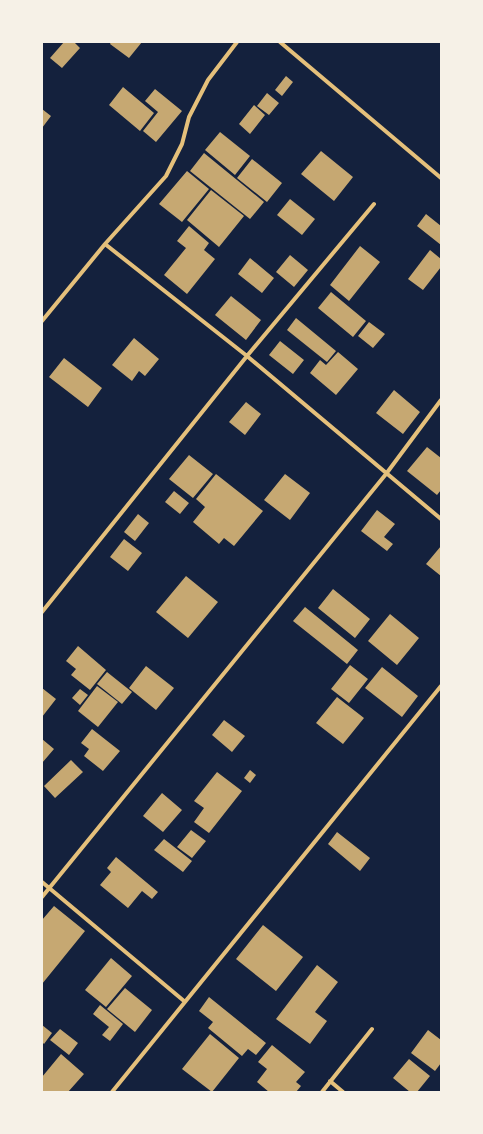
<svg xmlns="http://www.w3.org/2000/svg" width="483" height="1134" font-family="'IBM Plex Sans',sans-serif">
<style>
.building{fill:#c6a872}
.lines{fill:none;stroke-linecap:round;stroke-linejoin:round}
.minor{stroke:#e5c07b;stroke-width:4}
</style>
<rect width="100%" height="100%" fill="#14213d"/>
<path class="building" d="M64 42H74L80 48 62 68 50 58Z
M111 42H142L129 58 110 44Z
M286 76 293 82 282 96 275 90Z
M123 87 154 113 140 131 109 105Z
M155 89 182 111 156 142 143 131 158 112 145 101Z
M267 93 279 103 269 115 257 106Z
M254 105 265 115 250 134 239 124Z
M42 109 51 116 42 128Z
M220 132 250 156 235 175 205 150Z
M321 151 353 177 334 201 301 174Z
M204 153 264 202 250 219 190 171Z
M252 159 282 183 267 202 237 178Z
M187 171 209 189 182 222 159 204Z
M211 190 244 216 219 247 187 220Z
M290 199 315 219 302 235 277 215Z
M426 214 441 226V245L417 226Z
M189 226 209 243 204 250 215 259 187 294 164 275 186 248 177 241Z
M360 246 380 262 349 301 330 285Z
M430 250 441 259V267L423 290 408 279Z
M290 255 308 270 294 287 276 272Z
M250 258 274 278 262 293 238 274Z
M331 292 366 321 353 337 318 308Z
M231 296 261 320 246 340 215 315Z
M296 318 336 351 327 362 287 330Z
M369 322 385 334 373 348 358 336Z
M134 338 159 359 145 376 139 371 132 381 112 365Z
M280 341 304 360 293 374 269 355Z
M338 352 358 369 336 395 310 373 320 360 326 365Z
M64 358 102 388 88 407 49 377Z
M394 390 420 412 403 434 376 413Z
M246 402 261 414 245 435 229 422Z
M427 447 441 458V490L437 495 407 471Z
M189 455 213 474 193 498 169 479Z
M216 474 263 511 234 546 224 538 219 544 193 522 205 507 196 499Z
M285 474 310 493 290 520 264 500Z
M174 491 189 503 180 514 165 502Z
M377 510 395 524 384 537 393 544 387 551 361 531Z
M138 514 149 523 135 541 124 532Z
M124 539 142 553 128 571 110 557Z
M441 546V576L426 564Z
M186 576 218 602 188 638 156 612Z
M333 589 370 619 355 638 318 608Z
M305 607 358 650 347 664 293 621Z
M390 614 419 638 397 665 368 641Z
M78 646 106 670 90 690 71 675 76 669 66 661Z
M350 665 368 679 349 703 331 689Z
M146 666 174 688 156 710 129 688Z
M382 667 418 696 402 717 365 688Z
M107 672 132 692 122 704 97 684Z
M97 686 118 702 98 727 78 711Z
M42 688 56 699 42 717Z
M80 689 88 695 80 705 72 698Z
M337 697 364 718 343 744 316 723Z
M224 720 245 736 232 752 212 735Z
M92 729 120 751 103 771 84 756 89 749 81 743Z
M42 739 54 749 42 763Z
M71 760 83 772 55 798 44 786Z
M250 770 256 775 250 783 244 778Z
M217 772 242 791 209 833 194 822 204 808 194 801Z
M162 793 182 810 163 832 143 816Z
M191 830 206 841 192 858 177 847Z
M337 832 370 858 360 871 328 844Z
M164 839 192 861 183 872 154 850Z
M116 857 158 892 152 899 142 891 128 908 100 885 111 872 107 868Z
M54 906 85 931 42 984V920Z
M263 925 303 957 276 991 236 959Z
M111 958 132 976 106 1007 85 990Z
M317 965 338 982 315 1012 327 1021 310 1044 276 1019Z
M125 988 152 1010 135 1032 107 1009Z
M209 997 266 1043 256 1055 248 1049 242 1056 208 1028 213 1022 199 1011Z
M100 1005 123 1024 110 1041 102 1035 109 1027 93 1014Z
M42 1025 52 1033 44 1044 42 1042Z
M60 1029 78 1043 69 1055 50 1040Z
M428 1030 441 1040V1063L435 1071 411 1053Z
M210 1034 239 1058 212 1092 182 1069Z
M272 1045 305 1072 296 1082 301 1086 296 1092H269L257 1082 267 1069 258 1062Z
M61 1054 84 1074 68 1092H42V1077Z
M409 1059 430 1076 417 1092H410L393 1078Z"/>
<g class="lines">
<path class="minor" d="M280 42 441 178
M105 244 247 356 441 519
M42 321 105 244 166 176 182 144 189 117 208 80 237 42
M42 612 247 356 374 204
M42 882 184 1001
M42 897 386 474 441 400
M330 1081 343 1092
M112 1092 441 686
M322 1092 372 1029"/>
</g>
<rect width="483" height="1134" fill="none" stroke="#f6f1e7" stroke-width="86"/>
</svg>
